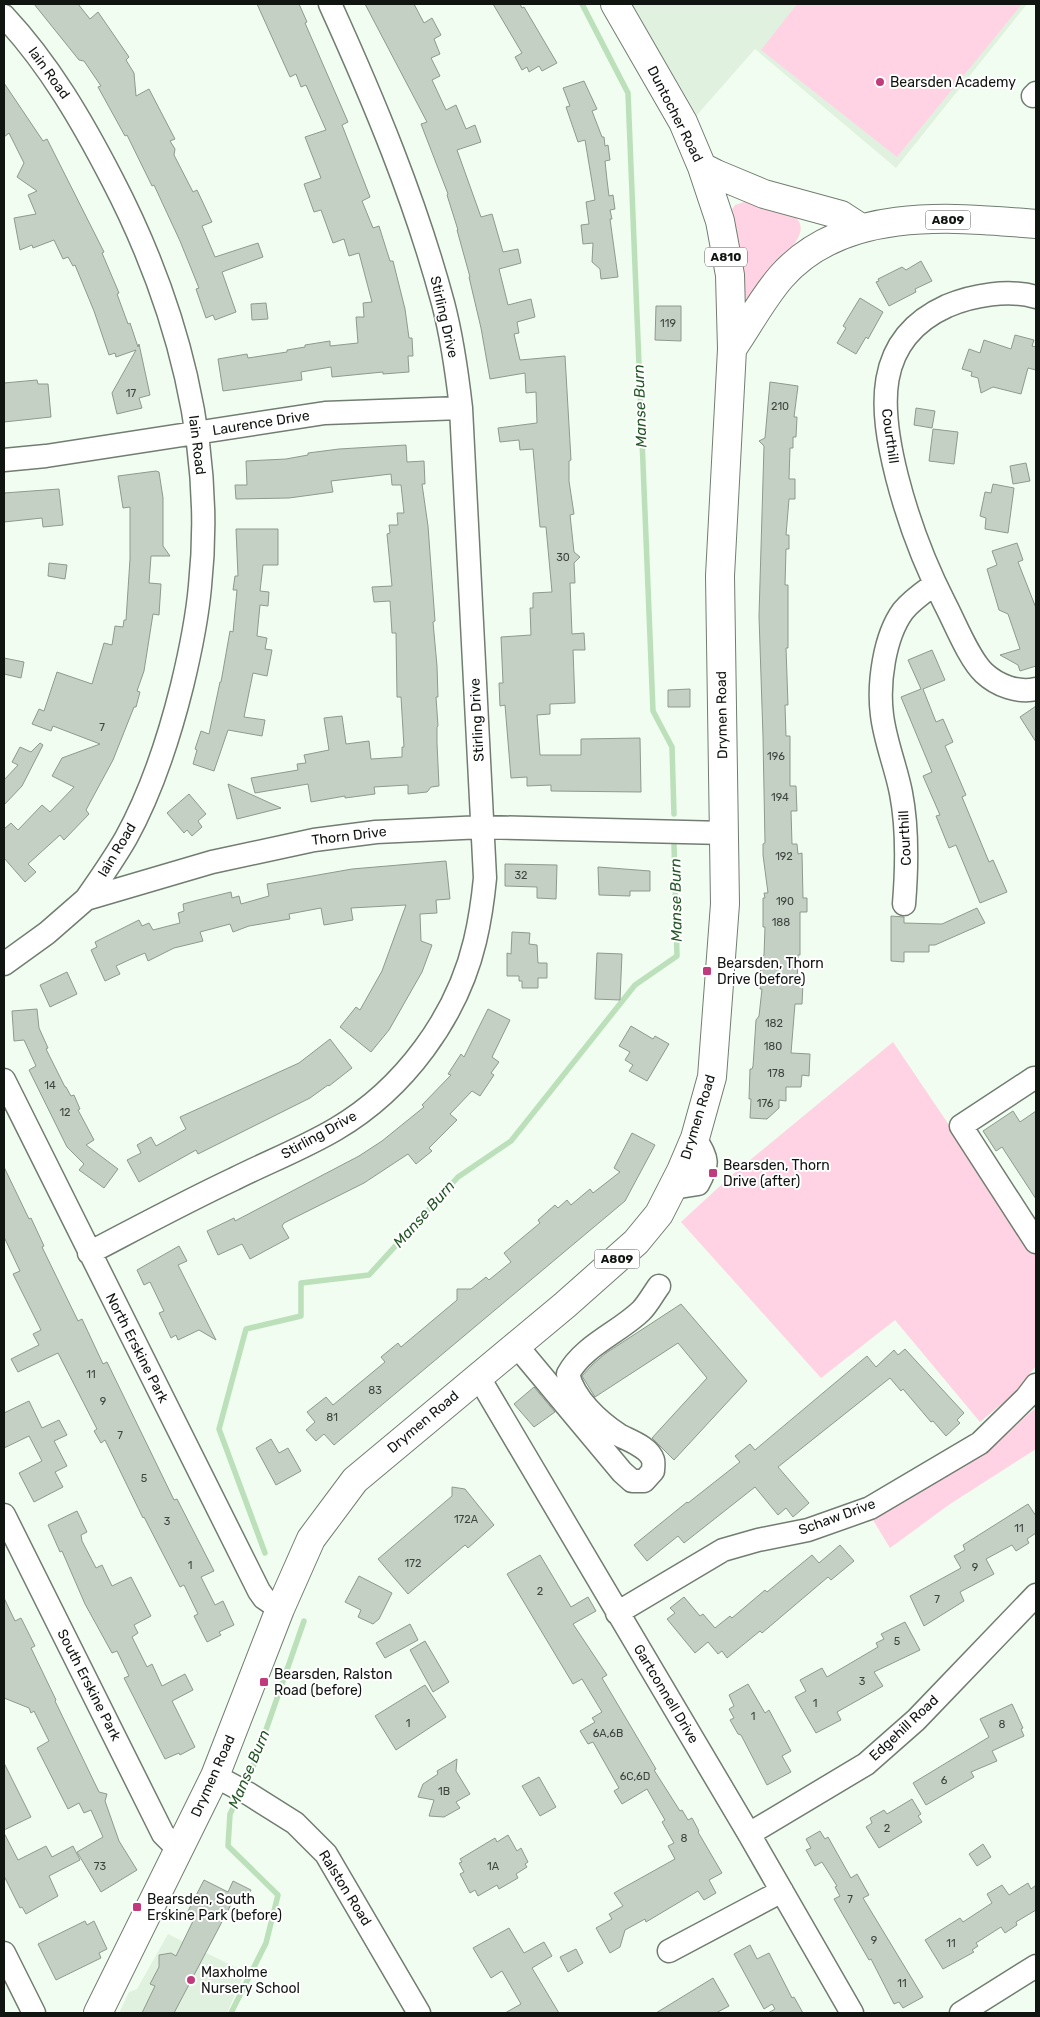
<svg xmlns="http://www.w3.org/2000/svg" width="1040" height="2017" font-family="Rubik,sans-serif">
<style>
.built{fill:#e0f2df}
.green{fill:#ffd3e3}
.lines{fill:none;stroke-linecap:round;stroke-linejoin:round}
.stream{stroke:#bbe0ba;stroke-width:5.5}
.building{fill:#c4d0c4;stroke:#8e9a8e}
.minor-casing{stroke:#727d72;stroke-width:25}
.major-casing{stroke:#727d72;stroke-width:30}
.minor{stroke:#fff;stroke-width:22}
.major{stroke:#fff;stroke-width:28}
.poi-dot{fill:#c13b7c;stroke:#fff;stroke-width:2}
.labels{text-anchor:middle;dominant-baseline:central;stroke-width:4;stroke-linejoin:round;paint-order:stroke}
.number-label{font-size:11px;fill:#3e443e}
.shield{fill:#fff;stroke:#585b58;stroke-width:1}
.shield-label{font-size:12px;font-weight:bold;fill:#111511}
.street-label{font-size:14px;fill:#111511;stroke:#fff}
.poi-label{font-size:14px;fill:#111511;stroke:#fff;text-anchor:start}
.water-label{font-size:15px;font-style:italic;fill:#245726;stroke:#fff}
</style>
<rect width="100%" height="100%" fill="#f0fdf0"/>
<path class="built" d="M631 4H1027L896 168 755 49 697 115Z
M168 1934 245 1972 227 2013H119L129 1992 137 1989Z"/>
<path class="green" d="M797 4H1022L897 157 761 50Z
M747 201C759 204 782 207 792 214 816 231 784 254 773 267 765 277 758 288 750 298L747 299 742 295 729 214 735 205Z
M893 1042 1036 1254V1366L1012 1395 980 1422 895 1320 821 1378 681 1222 732 1175Z
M1036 1408V1449L950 1504 890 1548 873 1520 995 1442Z"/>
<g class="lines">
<path class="stream" d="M582 4 628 93 653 711 672 747 674 814
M265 1553 219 1429 246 1329 301 1316V1283L369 1275 458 1177 511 1141 635 985 677 956 674 844
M244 1785 253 1767 304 1621
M231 2013 266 1943 278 1895 228 1846 230 1814 240 1794"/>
</g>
<path class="building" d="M34 4H78L90 19 98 12 129 57 126 60 134 73 136 96 149 89 175 139 170 141 175 149 174 155 193 192 197 190 212 222 202 226 215 257 258 243 263 257 222 272 236 312 215 320 213 315 206 318 196 289 199 288 180 241 154 185 152 186 127 135 125 136 98 87 101 86 84 61 79 60Z
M257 4H299L307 22 305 23 348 122 342 125 370 197 362 201 373 228 379 226 390 261H393L405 309 409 338H412L413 356H408L409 372 383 374V372L332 377 331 367 301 372 302 380 223 391 218 359 247 354 248 358 287 352V350L305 347V345L330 341V346L358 343 356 317H364L363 303 372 302 359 253 349 256 344 239 333 243 321 210 314 212 304 184 321 178 305 137 326 130 306 85 301 87 296 74 290 77Z
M365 4H414L424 23 432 18 441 35 434 39 440 54 431 58 440 76 432 80 446 110 456 105 466 129 475 125 481 142 457 150 481 217 492 214 503 252 518 249 521 263 499 269 508 305 531 299 535 317 517 322 519 333 514 334 520 360 565 356 571 460 569 461V481L574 514 570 515 574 552 580 557 574 563 575 583H570L572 634 584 633 585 650H573L575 703 550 704V714L537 715 540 755H581V739L640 738 641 792 551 791V785L527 786V777L511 778 505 705 500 706 499 683H503L501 637 531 635 530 608H533V593L552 592 546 527H540L533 449 520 450 519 440 500 442 498 428 537 423 536 392 526 393 525 373 490 379 481 328 469 277H470L457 230H458L447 195 448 194 421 124 427 122Z
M493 4H520L522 8 524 7 557 63 542 71 539 66 529 72 527 67 522 70 515 57 522 53Z
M584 81 597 109 592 111 602 137H604L605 146 608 145 610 160 605 161 607 180 609 196 613 195 615 209 610 210 612 219H610L618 277 601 279 600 269 592 262 593 243 583 244 581 225 589 224 586 202 595 200 585 140 578 142 566 107 570 106 563 88Z
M4 83 43 141 47 139 104 252 102 253 119 293 117 294 128 324 130 323 138 347 139 344 150 395 139 398 142 408 117 414 112 393 136 350 116 357 115 353 109 355 94 311 75 265 73 266 68 257 63 259 54 240 33 248 32 245 20 250 14 218 36 214 28 195 37 191 17 177 24 163 9 133 4 137Z
M921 261 932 281 915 289 916 292 889 306 876 282 879 281 878 279 902 267 906 270Z
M860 298 883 312 868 339 866 337 856 354 837 343 846 328 843 326Z
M266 303 268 319 252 320 251 304Z
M656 306H681V341L655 340Z
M1015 335 1034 340 1032 346 1036 347V370L1028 368 1021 394 993 387 981 393 978 378 971 376 972 372 962 369 969 349 980 353 984 340 1011 349Z
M37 380 38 384H48L51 417 4 422V383Z
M770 382 798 386 794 417H797L796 437H793V448H790L789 479H795V499H789L786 535H789V549H786L785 585H788V648H786L788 705H785L786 736H790V786H796L797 811H791L792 844H797L798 854 802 853 803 898H807V912H800V955H798L797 982H803L802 1004H795L791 1053 810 1054 809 1076 802 1075 801 1087H786V1101L779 1100V1108L767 1119 750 1118 751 1099H749L750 1069H752L753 1066 756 1020 759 1016 762 989H760L761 959 764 955 765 927H763V898H765L764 893H768L763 855V844L765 843 763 737 759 616 764 446 759 441 765 438Z
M916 408 935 411 932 428 914 425Z
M933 429 958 432 954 464 929 461Z
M406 445 407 462 424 461 425 484H422L428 526 435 621 433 622 437 666 438 697H436L438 726 437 727V743L439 786 431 787 427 792 408 794V785L374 787 375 794 345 798V796L311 802 308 784 255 793 251 778 298 770 297 764 306 763 304 755 329 750 324 718 342 716 346 744 369 741 371 759 402 757V747H404L401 697H397L396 633H392L390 601 374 602 372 587 392 586 387 534 390 533 389 525H398L397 513H404L401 485H392L391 474 331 481 333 492 289 498 236 499 235 485H247L246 461 286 459 308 455V453L339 449Z
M1026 463 1030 481 1013 484 1010 466Z
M156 471 159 472 163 498V546L170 556H151L149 583 161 584 159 615 153 614 144 671 137 691 140 692 136 707H134L113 760 86 810 89 814 64 840 60 835 28 864 36 872 25 882 4 858V829L11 823 18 830 42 805 50 812 74 787 52 776 62 758 100 744 53 726 51 731 32 724 39 709 44 711 57 672 92 684 104 643 112 645 115 626 123 627 124 620H126L130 559V507L123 508 118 476Z
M993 484 1014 488 1008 533 985 529 986 518 980 516 985 492 991 493Z
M59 489 63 525 43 527 42 518 4 522V493Z
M236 529H278V565H263L260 591 269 592 268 606 260 605 257 636 267 638 265 649 272 650 267 676 253 673 244 717 265 720 262 736 228 730 214 771 193 764 197 750 195 749 201 731 209 734 220 682H221L230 631 233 632 237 590H233L235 576H238Z
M1017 543 1023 560 1018 562 1036 608V666L1020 671 1018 665 1000 655 1020 649 1008 614 999 610 987 569 997 565 992 551Z
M49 563 67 565 65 579 48 576Z
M932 650 945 680 923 689 936 722 943 719 953 742 945 746 966 795 962 797 989 862 993 860 1007 892 980 903 956 845 949 848 936 816 940 815 923 776 932 772 901 697 921 689 908 660Z
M4 658 24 662 21 678 4 674Z
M690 689V707H668V690Z
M1036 706V742L1020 717Z
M40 743 43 745 22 786 4 805V780L18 765 12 762 20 747 31 752Z
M228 784 281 808 237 819Z
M189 794 206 814 198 821 202 827 192 836 187 830 184 833 167 813Z
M446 861 450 899 436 900 437 913 420 914 421 941 432 945 422 972 389 1030 371 1052 340 1027 356 1007 360 1010 382 971 406 905 351 908 353 920 324 925 321 908 289 914 290 919 249 926 233 932 230 924 200 932 203 941 174 948 148 961 145 953 131 959 116 966 120 974 105 981 91 950 97 947 95 942 139 920 142 926 149 923 153 930 180 923 178 913 184 911 183 904 198 900 231 892 232 898 239 896 241 904 269 896 267 884 352 869Z
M505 864 557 865 556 899 537 898V887L505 886Z
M598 867 650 871V891H630V896L599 895Z
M977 908 985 923 935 945H929V952H904V962L891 961V916L904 917V923L942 924Z
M512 932 530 933 529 944 537 945 538 963H547V978H538V988H522V981H519V976H507V953L511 954Z
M597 953 622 954 620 1000 595 999Z
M67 972 77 994 50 1007 40 985Z
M37 1009 39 1028 48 1048 46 1049 65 1087H66L71 1096 74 1095 80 1109 78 1110 94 1140 86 1145 118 1169 104 1188 79 1170 84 1164 67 1147 29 1070 36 1066 24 1040 14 1041 12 1011Z
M488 1009 510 1020 492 1057 499 1062 491 1073 494 1075 480 1096 472 1091 450 1114 457 1120 429 1148 432 1151 416 1164 408 1154 364 1183 284 1223 282 1226 289 1238 250 1259 242 1244 218 1255 207 1231 234 1218 235 1221 359 1156 382 1141 424 1107 422 1105 451 1075 448 1074 461 1054 464 1057Z
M631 1026 653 1039 655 1036 669 1044 647 1081 629 1071 633 1065 625 1060 630 1052 619 1046Z
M330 1039 352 1068 329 1086 328 1085 310 1098 198 1154 196 1150 139 1182 127 1160 141 1153 137 1145 151 1137 156 1146 186 1129 180 1117 299 1063Z
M1013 1111 1020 1122 1036 1111V1199L1002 1147 996 1151 983 1131Z
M632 1133 655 1145 625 1201 334 1445 324 1434 316 1441 306 1430 315 1422 307 1412 326 1397 333 1405 385 1362 381 1357 398 1343 401 1347 457 1300V1289H471L486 1277 489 1280 511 1262 504 1253 540 1223 538 1220 555 1205 558 1208 567 1200 571 1205 590 1189 593 1193 620 1172 614 1168Z
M4 1167 29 1219 31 1218 44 1246 42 1247 78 1321 82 1319 103 1364 107 1362 174 1500 177 1499 214 1571 201 1577 215 1605 223 1601 234 1625 219 1632 221 1635 207 1642 194 1616 198 1614 184 1585 180 1587 144 1517 143 1518 105 1440 101 1443 94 1431 97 1429 58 1353 18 1372 11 1359 39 1345 33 1334 41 1330 13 1274 20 1271 4 1237Z
M179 1246 187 1261 178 1265 216 1340 199 1330 178 1340 176 1335 171 1338 159 1313 164 1311 150 1282 144 1285 137 1270Z
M681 1304 747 1381 674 1460 652 1438 707 1378 678 1343 595 1397 582 1376 592 1365 606 1353Z
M905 1349 964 1413 957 1420 960 1423 946 1436 933 1421 931 1422 903 1389 901 1391 890 1378 778 1467 809 1503 793 1517 786 1508 778 1515 755 1487 684 1543 678 1536 647 1561 634 1545 687 1502 688 1503 740 1462 735 1456 750 1444 755 1450 867 1356 876 1367 894 1350 898 1355Z
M534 1387 555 1412 534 1427 514 1404Z
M29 1401 42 1428 59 1420 67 1435 54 1441 67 1466 55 1472 63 1487 34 1502 19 1473 42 1461 29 1436 4 1448V1413Z
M271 1439 279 1453 288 1448 301 1471 276 1485 256 1448Z
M452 1487 465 1489 494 1525 468 1548 465 1545 408 1594 378 1559 452 1496Z
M1028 1504 1036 1516V1533L1027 1539 1029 1543 1016 1551 1012 1545 986 1559 994 1574 960 1592 964 1601 924 1626 910 1596 961 1568 954 1556 965 1550 963 1545Z
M77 1511 87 1532 81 1535 82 1541 96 1568 102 1565 112 1586 131 1577 151 1616 134 1625 138 1633 132 1637 147 1667 152 1664 162 1686 185 1674 193 1690 172 1701 195 1747 180 1755 179 1753 165 1759 124 1678 129 1676 117 1651 112 1653 85 1604 62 1551 60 1552 48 1525Z
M840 1545 854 1561 831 1580 828 1577 762 1633 760 1631 727 1658 722 1651 718 1654 708 1642 695 1653 667 1619 675 1613 670 1608 684 1597 700 1616 703 1614 715 1628 730 1616 732 1618 765 1590 767 1592 812 1555 819 1563Z
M540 1555 571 1607 588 1597 596 1611 573 1624 607 1675 602 1678 656 1769 654 1770 680 1811 682 1810 688 1820 692 1818 699 1831 698 1832 722 1873 709 1880 716 1893 704 1900 698 1891 646 1922 645 1919 625 1930 620 1947 610 1953 596 1928 612 1919 609 1914 623 1906 614 1893 675 1859 668 1846 674 1843 662 1822 665 1820 647 1789 622 1804 614 1791 619 1788 593 1742 588 1744 580 1731 595 1722 592 1718 602 1712 582 1679 573 1684 507 1574Z
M359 1576 392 1593 379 1619 373 1624 358 1617 361 1610 345 1602Z
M4 1598 15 1621 21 1618 35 1646 31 1648 56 1700 55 1701 99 1792 107 1794 105 1801 119 1841 137 1870 101 1892 77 1852 103 1837 91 1810 84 1813 79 1803 68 1809 37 1748 49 1741 34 1711 31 1713 29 1708 4 1698Z
M905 1622 920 1650 874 1672 883 1686 837 1712 841 1720 816 1733 795 1697 806 1691 800 1680 822 1668 827 1677 878 1647 876 1643 884 1639 881 1634Z
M410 1624 418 1640 385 1658 376 1643Z
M425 1641 449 1682 433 1692 410 1650Z
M748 1684 765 1713 769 1710 791 1751 782 1756 791 1772 767 1785 741 1735 738 1734 730 1720 734 1718 729 1709 734 1706 729 1695Z
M425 1685 446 1717 396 1750 375 1716Z
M1012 1704 1023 1728 1021 1729 1024 1736 992 1751 997 1761 971 1772 974 1777 926 1805 913 1783 989 1737 980 1719Z
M457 1759 456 1771 470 1794 456 1802 460 1808 444 1817 429 1816 434 1800 418 1797 423 1784 438 1774 437 1771Z
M4 1763 31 1817 4 1830Z
M539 1777 556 1807 540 1816 522 1786Z
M912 1799 921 1814 918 1816 922 1822 879 1848 866 1827 872 1823 870 1818 884 1810 887 1814Z
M820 1831 825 1839 828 1837 851 1878 857 1874 869 1895 863 1898 923 1997 903 2008 899 2002 894 2004 871 1959 869 1960 834 1899 840 1896 835 1887 837 1886 822 1862 815 1866 806 1850 811 1848 806 1839Z
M4 1833 18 1860 46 1846 52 1857 73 1846 80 1860 49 1876 58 1896 26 1914 22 1907 20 1908 4 1876Z
M508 1835 517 1851 521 1848 528 1862 525 1864 527 1867 516 1874 518 1878 499 1889 497 1885 478 1896 475 1890 470 1893 460 1874 464 1872 459 1863 462 1862 460 1859 495 1838 497 1842Z
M983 1844 991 1857 977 1866 969 1854Z
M204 1880 228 1892 233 1881 251 1890 245 1902 235 1897 174 2013H142L155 1986 150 1984 159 1967V1955L171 1953 176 1956 194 1919 186 1915Z
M1028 1883 1031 1889 1036 1885V1910L1016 1922 1017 1925 1005 1933 1001 1927 976 1943 978 1946 972 1950 974 1952 943 1969 925 1940 960 1918 963 1922 992 1903 987 1894 1002 1885 1009 1895Z
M85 1921 87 1925 94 1921 107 1949 99 1953 101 1958 56 1980 38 1944Z
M509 1928 524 1953 544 1942 552 1956 532 1968 559 2013H505L521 2004 502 1971 491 1978 473 1948Z
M750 1945 757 1959 769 1953 792 1998 794 1997 803 2013H768L775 2009 772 2004 764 2009 734 1954Z
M576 1949 583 1963 568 1972 560 1957Z
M713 1978 729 2006 716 2013H656Z"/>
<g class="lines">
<g class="minor-casing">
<path id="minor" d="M4 16C49 64 82 121 112 179 177 304 215 445 200 586 197 620 190 653 182 686 169 738 152 791 126 838 114 859 100 879 86 899
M1033 96 1036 93
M1036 297C1009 289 973 295 947 306 872 340 880 410 897 477 909 524 923 561 945 604 955 623 969 659 984 673 998 686 1018 693 1036 689
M4 460 46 456 325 413 461 408
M904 904C907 867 908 829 901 793 896 767 885 741 882 715 878 684 884 637 903 611 912 600 924 592 935 584
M4 964 47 933 86 899 212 862 314 840 376 832 483 827 724 833
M1034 1078 961 1126 1036 1242
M4 1080 259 1591 264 1598 280 1609
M673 1188 698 1184C710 1162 707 1159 695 1138
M89 1253C137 1228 185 1202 234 1179 268 1162 304 1148 336 1129 404 1089 457 1017 475 941 480 920 483 899 485 878L461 408C457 373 452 337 443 303 415 199 374 101 330 4
M516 1345 622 1472 632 1481H644L653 1471C653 1468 654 1463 653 1460 649 1447 630 1441 619 1435 598 1421 574 1399 568 1374 583 1346 618 1333 641 1311 648 1304 653 1294 659 1286
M478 1376 749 1834 852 2013
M4 1515 163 1834 172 1843 181 1849
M617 1613 723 1550 758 1540 808 1530 870 1508 980 1443 1026 1398 1036 1385
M215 1776 249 1794 295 1823 326 1854 419 2013
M749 1834 866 1764 916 1720 1036 1595
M669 1951 782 1891
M4 1953 34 2013
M961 2013 1036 1966"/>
</g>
<g class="major-casing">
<path id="major" d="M702 167 716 174 764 194 841 215 861 228
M732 349C748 326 762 299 781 277 843 206 952 217 1036 224
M98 2013 215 1776 280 1609 311 1539 355 1480 565 1305 636 1242 659 1214 681 1171 695 1138 712 1077 725 904 720 576 732 349 730 275 720 221 702 167 683 122 615 4"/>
</g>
<use href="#minor" class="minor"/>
<use href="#major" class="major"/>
</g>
<g class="poi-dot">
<circle cx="880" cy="82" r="5"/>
<rect x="702" y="966" width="10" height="10" rx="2.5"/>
<rect x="708" y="1168" width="10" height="10" rx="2.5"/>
<rect x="259" y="1677" width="10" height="10" rx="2.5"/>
<rect x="132" y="1902" width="10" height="10" rx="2.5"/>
<circle cx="191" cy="1980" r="5"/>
</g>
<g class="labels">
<g class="number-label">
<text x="668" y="323">119</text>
<text x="131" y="393">17</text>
<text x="780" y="406">210</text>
<text x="563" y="557">30</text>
<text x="102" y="727">7</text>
<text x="776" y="756">196</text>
<text x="780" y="797">194</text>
<text x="784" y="856">192</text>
<text x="521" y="875">32</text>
<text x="785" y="901">190</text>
<text x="781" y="922">188</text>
<text x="774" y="1023">182</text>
<text x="773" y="1046">180</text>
<text x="776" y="1073">178</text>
<text x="50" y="1085">14</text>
<text x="765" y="1103">176</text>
<text x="65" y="1112">12</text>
<text x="91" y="1374">11</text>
<text x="375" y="1390">83</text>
<text x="103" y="1401">9</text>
<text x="332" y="1417">81</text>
<text x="120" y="1435">7</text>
<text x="144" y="1478">5</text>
<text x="466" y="1519">172A</text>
<text x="167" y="1521">3</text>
<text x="1019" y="1528">11</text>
<text x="413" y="1563">172</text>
<text x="190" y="1565">1</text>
<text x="975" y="1567">9</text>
<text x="540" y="1591">2</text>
<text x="937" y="1599">7</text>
<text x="897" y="1641">5</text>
<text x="862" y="1681">3</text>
<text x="815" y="1703">1</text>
<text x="753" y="1716">1</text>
<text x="408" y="1723">1</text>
<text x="1002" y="1724">8</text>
<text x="608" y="1733">6A,6B</text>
<text x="635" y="1776">6C,6D</text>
<text x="944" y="1780">6</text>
<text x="444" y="1791">1B</text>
<text x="887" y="1828">2</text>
<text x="684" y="1838">8</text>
<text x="100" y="1866">73</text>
<text x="493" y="1866">1A</text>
<text x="850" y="1899">7</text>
<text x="874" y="1940">9</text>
<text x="951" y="1943">11</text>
<text x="902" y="1983">11</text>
</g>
<g class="shield">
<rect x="925.5" y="210.5" width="45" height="19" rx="4"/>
<rect x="705" y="247.5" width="42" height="19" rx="4"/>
<rect x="594.5" y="1249.5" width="45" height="19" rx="4"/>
</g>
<g class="shield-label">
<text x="948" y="220">A809</text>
<text x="726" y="257">A810</text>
<text x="617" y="1259">A809</text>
</g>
<g class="street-label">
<text transform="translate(49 73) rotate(54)">Iain Road</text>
<text transform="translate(675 114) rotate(63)">Duntocher Road</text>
<text transform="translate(444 317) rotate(77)">Stirling Drive</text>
<text transform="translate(261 423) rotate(-9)">Laurence Drive</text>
<text transform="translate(890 436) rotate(82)">Courthill</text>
<text transform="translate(197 445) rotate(83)">Iain Road</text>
<text transform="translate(722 715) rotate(-91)">Drymen Road</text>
<text transform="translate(477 720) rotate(-93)">Stirling Drive</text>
<text transform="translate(349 836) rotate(-7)">Thorn Drive</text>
<text transform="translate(905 838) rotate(-93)">Courthill</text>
<text transform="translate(117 850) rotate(-59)">Iain Road</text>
<text transform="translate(698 1117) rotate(-73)">Drymen Road</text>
<text transform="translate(319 1135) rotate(-29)">Stirling Drive</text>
<text transform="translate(137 1348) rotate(63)">North Erskine Park</text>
<text transform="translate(423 1422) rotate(-40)">Drymen Road</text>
<text transform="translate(837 1517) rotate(-20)">Schaw Drive</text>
<text transform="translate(89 1685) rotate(63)">South Erskine Park</text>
<text transform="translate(666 1694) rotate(59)">Gartconnell Drive</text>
<text transform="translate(904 1728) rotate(-43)">Edgehill Road</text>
<text transform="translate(213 1776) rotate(-66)">Drymen Road</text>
<text transform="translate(345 1888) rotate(58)">Ralston Road</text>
</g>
<g class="poi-label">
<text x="890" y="82">Bearsden Academy</text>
<text x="717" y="963">Bearsden, Thorn<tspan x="717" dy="16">Drive (before)</tspan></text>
<text x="723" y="1165">Bearsden, Thorn<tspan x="723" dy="16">Drive (after)</tspan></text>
<text x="274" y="1674">Bearsden, Ralston<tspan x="274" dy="16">Road (before)</tspan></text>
<text x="147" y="1899">Bearsden, South<tspan x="147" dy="16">Erskine Park (before)</tspan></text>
<text x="201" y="1972">Maxholme<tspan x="201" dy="16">Nursery School</tspan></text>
</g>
<g class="water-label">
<text transform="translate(640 406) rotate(-92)">Manse Burn</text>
<text transform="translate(676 900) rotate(-91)">Manse Burn</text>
<text transform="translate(424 1214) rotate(-48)">Manse Burn</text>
<text transform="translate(249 1769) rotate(-67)">Manse Burn</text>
</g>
</g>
<rect width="1040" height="2017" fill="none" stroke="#111511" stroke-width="10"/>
</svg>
